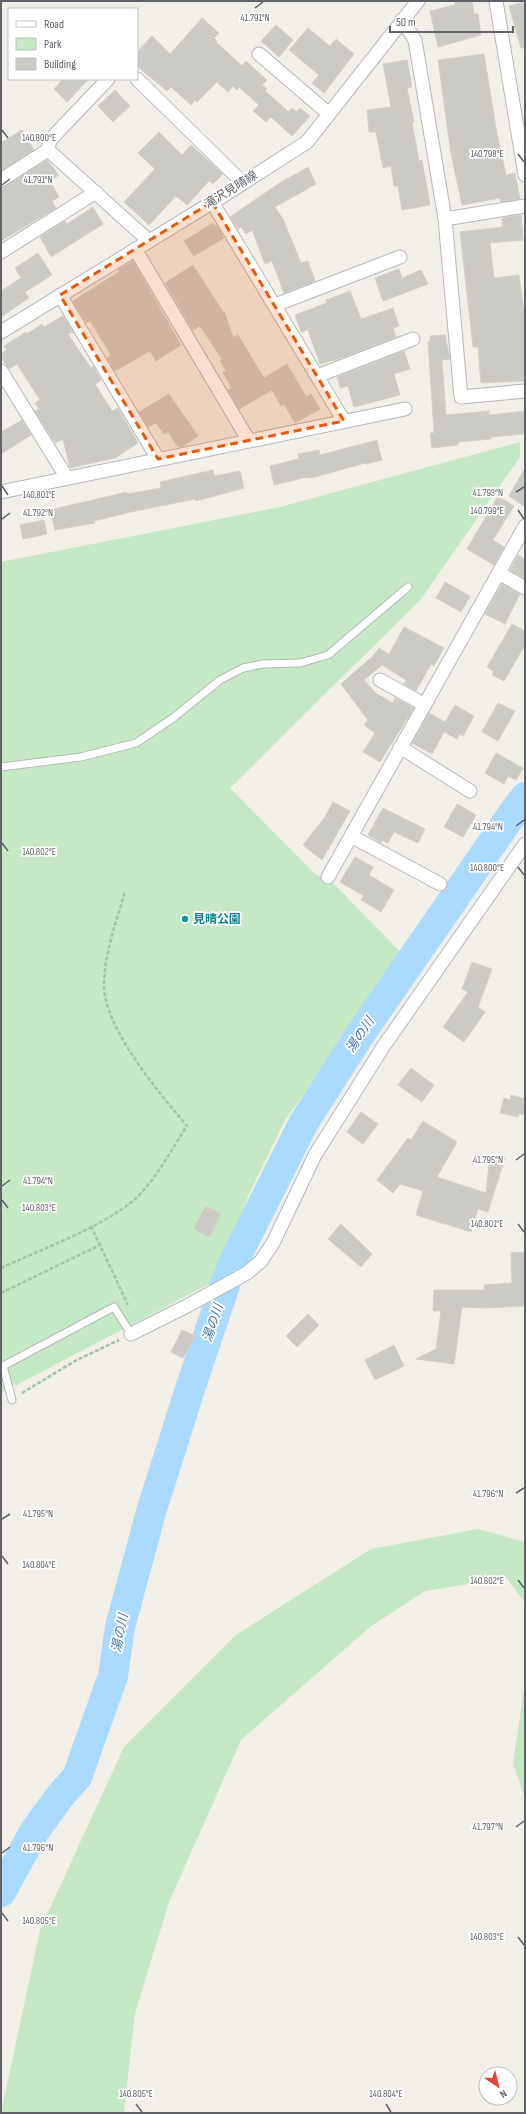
<svg xmlns="http://www.w3.org/2000/svg" width="526" height="2114" font-family="'Sofia Sans Condensed','Noto Sans JP',sans-serif">
<style>
.green{fill:#c5e8c5}
.lines{fill:none;stroke-linecap:round;stroke-linejoin:round}
.river{stroke:#aadaff;stroke-width:30}
.building{fill:#cccac5;stroke:#d6d1c6}
.service-casing{stroke:#b5b8bc;stroke-width:9}
.minor-casing{stroke:#b5b8bc;stroke-width:15}
.path{stroke:#9cc7a9;stroke-width:2.5;stroke-dasharray:4 2;stroke-linecap:butt}
.service{stroke:#fff;stroke-width:7}
.minor{stroke:#fff;stroke-width:13}
.marked{fill:#e8590c;fill-opacity:0.2;stroke:#e8590c;stroke-width:3;stroke-dasharray:8 5;stroke-linejoin:round}
.ticks{fill:none;stroke:#5f6368;stroke-width:1.5}
.culture-dot{fill:#0f9aa8;stroke:#fff;stroke-width:1.5}
.labels{text-anchor:middle;dominant-baseline:central;stroke-width:3.5;stroke-linejoin:round;paint-order:stroke}
.street-label{font-size:12px;fill:#5f6368;stroke:#fff}
.culture-label{font-size:12px;font-weight:bold;fill:#0d838f;stroke:#fff;text-anchor:start}
.water-label{font-size:13px;font-style:italic;fill:#4174aa;stroke:#fff}
.ticks-label{font-size:10px;text-anchor:middle;fill:#5f6368;stroke:#fff;stroke-width:3.5;stroke-linejoin:round;paint-order:stroke}
</style>
<rect width="100%" height="100%" fill="#f1efe8"/>
<path class="green" d="M520 442V457L421 599 230 788 315 874 333 883 403 955 285 1120 249 1194 217 1280 1 1393V562L280 507Z
M478 1529 525 1542V1603L507 1578 425 1591 370 1627 241 1740 169 1902 135 2013 124 2113H1L40 1930 124 1747 236 1635 371 1549Z
M525 1682V1798L513 1764Z"/>
<g class="lines">
<path class="river" d="M1 1892 34 1832 60 1796 77 1777 113 1676 120 1627 151 1512 190 1389 231 1267 304 1122 361 1033 513 813 525 797"/>
</g>
<path class="building" d="M455 1H472L474 14H478L481 35 438 47 430 11 455 5Z
M525 2V48H521L509 6Z
M202 18 219 33 214 38 217 41 216 42 242 66 246 61 267 80 262 85 267 89 265 91 289 112 292 108 297 112 300 108 310 116 292 136 271 117 266 122 253 111 259 105 239 87 237 90 233 86 228 92 217 82 197 102 195 100 191 105 171 87 167 91 137 66V52L152 36 170 54Z
M276 25 293 40 279 57 261 41Z
M308 28 330 46 336 39 354 54 324 93 312 83 319 75 289 50Z
M484 54 497 134 506 175 515 173 520 199 501 202 500 198 462 205 451 154 438 60Z
M407 60 412 87 407 88 414 122 412 123 419 161 422 160 430 205 402 210 398 186H394L391 166 383 168 376 132H369L367 110 391 107 383 64Z
M63 79H89L67 102 54 89Z
M115 90 130 106 113 122 98 106Z
M22 130 34 150 1 171V143Z
M159 132 182 155 191 145 223 174 213 184 209 181 187 205 176 196 149 225 124 202 155 169 138 153Z
M47 160 59 175 50 181 59 197 52 201 56 208 1 241V188Z
M308 167 316 184 275 207 283 219 301 263 308 261 315 281 284 293 272 261 265 264 252 230 246 234 241 227 238 229 230 217 278 184Z
M93 207 103 224 51 257 40 237 65 221 67 224Z
M521 215 523 240 490 243 494 278 519 275 523 306H525V381L481 383 478 347H473L460 232 502 227V218Z
M213 223 215 226 217 225 224 238 194 256 184 241Z
M38 253 52 275 25 292 29 298 1 317V291L21 278 15 268Z
M133 261 181 345 156 361 150 351 115 371 107 358 111 355 90 321 86 323 73 301 119 272 118 270Z
M193 265 223 312 224 311 233 337 238 335 264 378 287 364 306 397 311 394 320 409 295 423 284 404 281 406 272 390 239 409 228 390 232 388 223 373 226 371 220 360 222 359 200 326 193 330 165 283Z
M399 269 402 278 421 270 428 284 383 301 375 278Z
M350 291 361 319 393 308 399 326 393 328 396 337 333 361V360L320 364 308 330 301 332 295 315 327 303 326 300Z
M63 316 73 332 68 334 91 368 93 366 101 380 95 384 112 411 118 408 138 443 115 458 70 468 63 439 55 443 35 411 39 409 35 403 40 400 17 364 9 369 1 357V354L7 350 4 346 26 332 27 334 42 324 44 327Z
M445 335 450 359 442 360 446 415 489 411V415L525 411V434L491 437V439L458 442V445L432 448 430 433H434L428 341 430 342V336Z
M404 351 410 369 394 374 400 395 354 407 348 386 340 388 337 377Z
M169 394 198 436 182 447H178L168 432 164 434 156 423 148 427 139 412Z
M22 420 31 435 1 454V432Z
M377 440 382 460 366 464 365 463 315 477 303 478 274 485 270 466 299 459 298 454 319 450 320 455Z
M525 468V507L509 496Z
M213 470 214 476 240 471 244 488 196 501 195 499 131 512 94 521 95 523 55 530 50 510 127 492V494L161 488 160 482Z
M498 496 514 506 493 540 504 547 494 565 467 549Z
M44 520 47 534 23 539 20 525Z
M518 555 525 559V579L510 570Z
M445 582 470 596 461 612 436 598Z
M502 584 520 594 505 624 485 614Z
M512 624 525 631V645L504 681 492 675 494 672 487 667Z
M404 627 444 648 434 666 431 664 416 691 404 684 406 680 382 665 364 680 377 694 393 703 395 698 414 708 380 762 363 752 375 733 364 725 368 720 341 684 374 655 379 648 389 654Z
M498 703 515 711 498 741 482 732Z
M455 705 474 716 463 736 460 734 457 739 444 732 432 754 412 743 429 713 445 722Z
M496 753 523 768 516 780 508 776 504 784 485 773Z
M333 802 350 811 322 860 303 845 325 817Z
M457 804 476 815 463 837 444 827Z
M383 808 425 829 418 843 394 832 388 843 382 840 381 843 368 835Z
M355 857 373 867 369 875 394 890 381 912 361 900 364 896 340 882Z
M472 962 492 969 478 1007 485 1012 464 1042 443 1027 468 992 462 989Z
M411 1068 434 1085 422 1102 398 1085Z
M511 1095 525 1099V1115L519 1114 518 1117 500 1113 504 1098 510 1100Z
M361 1112 378 1124 363 1144 347 1132Z
M423 1121 457 1142 437 1177 486 1193 490 1156 505 1158 488 1212 478 1209 471 1232 416 1215 423 1191 400 1184 393 1193 377 1180 408 1138 411 1140Z
M206 1206 221 1214 209 1237 193 1229Z
M341 1224 372 1254 361 1267 328 1239Z
M525 1252V1306L485 1308 462 1307 454 1364 416 1359 436 1349 441 1311H433L434 1290H484V1285L512 1283 511 1253Z
M308 1314 319 1325 297 1347 286 1336Z
M182 1330 195 1336 183 1358 171 1352Z
M394 1345 404 1366 375 1380 365 1360Z"/>
<g class="lines">
<g class="service-casing">
<path id="service" d="M1 767 81 757 136 743 173 718 220 680 243 668 263 664 300 663 328 655 408 587
M12 1400 3 1366 114 1307 131 1334"/>
</g>
<g class="minor-casing">
<path id="minor" d="M496 1 525 175
M402 20 415 40 445 219 461 397 525 391
M259 54 329 114
M137 79 243 183
M48 150 148 240
M1 180 48 150 50 140 108 79
M212 202 344 421
M445 219 525 206
M135 249 249 441
M1 252 96 192
M60 295 158 459
M275 305 400 257
M1 332 226 194 307 142 418 1
M1 371 67 478
M317 376 413 339
M1 492 405 409
M499 573 525 588
M380 680 425 705
M400 747 470 791
M351 836 440 884
M328 877 525 526
M131 1334 187 1306 247 1273 261 1261 273 1243 315 1155 383 1047 525 844"/>
</g>
<path class="path" d="M91 1226 128 1305
M1 1268C40 1250 95 1230 129 1204 152 1187 171 1150 187 1126 160 1094 103 1027 104 984 105 952 116 922 125 892
M1 1293 100 1245
M22 1393 75 1361 119 1340"/>
<use href="#service" class="service"/>
<use href="#minor" class="minor"/>
</g>
<path class="marked" d="M212 202 344 421 158 459 60 295Z"/>
<path class="ticks" d="M255 8 263 2M2 130 8 138M518 154 524 162M2 185 10 179M2 486 8 495M516 492 524 487M518 510 524 519M2 519 10 513M516 826 524 820M2 843 8 851M518 867 524 875M516 1160 524 1154M2 1186 10 1180M2 1200 8 1208M518 1224 524 1232M516 1493 524 1488M2 1519 10 1514M2 1556 8 1564M518 1580 524 1588M516 1827 524 1821M2 1853 10 1847M2 1913 8 1921M518 1937 524 1945M136 2104 142 2112M386 2104 391 2112"/>
<circle class="culture-dot" cx="185" cy="919" r="4"/>
<g class="labels">
<g class="street-label">
<text transform="translate(231 190) rotate(-32)">滝沢見晴線</text>
</g>
<g class="culture-label">
<text x="193" y="919">見晴公園</text>
</g>
<g class="water-label">
<text transform="translate(360 1035) rotate(-56)">湯の川</text>
<text transform="translate(213 1323) rotate(-72)">湯の川</text>
<text transform="translate(120 1633) rotate(-79)">湯の川</text>
</g>
</g>
<g class="ticks-label">
<text x="255" y="21">41.791°N</text>
<text x="39" y="141">140.800°E</text>
<text x="487" y="157">140.798°E</text>
<text x="38" y="183">41.791°N</text>
<text x="488" y="496">41.793°N</text>
<text x="39" y="498">140.801°E</text>
<text x="487" y="514">140.799°E</text>
<text x="38" y="516">41.792°N</text>
<text x="488" y="830">41.794°N</text>
<text x="39" y="855">140.802°E</text>
<text x="487" y="871">140.800°E</text>
<text x="488" y="1163">41.795°N</text>
<text x="38" y="1184">41.794°N</text>
<text x="39" y="1211">140.803°E</text>
<text x="487" y="1227">140.801°E</text>
<text x="488" y="1497">41.796°N</text>
<text x="38" y="1517">41.795°N</text>
<text x="39" y="1568">140.804°E</text>
<text x="487" y="1584">140.802°E</text>
<text x="488" y="1830">41.797°N</text>
<text x="38" y="1851">41.796°N</text>
<text x="39" y="1924">140.805°E</text>
<text x="487" y="1940">140.803°E</text>
<text x="136" y="2097">140.805°E</text>
<text x="386" y="2097">140.804°E</text>
</g>
<rect width="526" height="2114" fill="none" stroke="#5f6368" stroke-width="4"/>
<rect x="8" y="8" width="130" height="72" fill="#ffffff" stroke="#bfc1c3"/>
<rect x="16" y="21" width="20" height="6" fill="#ffffff" stroke="#bfc1c3"/>
<text x="44" y="28" font-size="12" fill="#5f6368">Road</text>
<rect x="16" y="38" width="20" height="12" fill="#c5e8c5" stroke="#bfc1c3"/>
<text x="44" y="48" font-size="12" fill="#5f6368">Park</text>
<rect x="16" y="58" width="20" height="12" fill="#cccac5" stroke="#bfc1c3"/>
<text x="44" y="68" font-size="12" fill="#5f6368">Building</text>
<g transform="translate(498 2086) rotate(145)"><circle r="19" fill="#ffffff" stroke="#bfc1c3"/>
<path d="M0-3L7 15L0 10L-7 15Z" fill="#ea4335"/>
<text y="-6" font-size="11" font-weight="bold" text-anchor="middle" fill="#5f6368">N</text>
</g>
<path d="M390 26v6h123v-6" fill="none" stroke="#5f6368" stroke-width="2"/>
<text x="396" y="26" font-size="12" fill="#5f6368" stroke="#ffffff" stroke-width="3" paint-order="stroke">50 m</text>
</svg>
